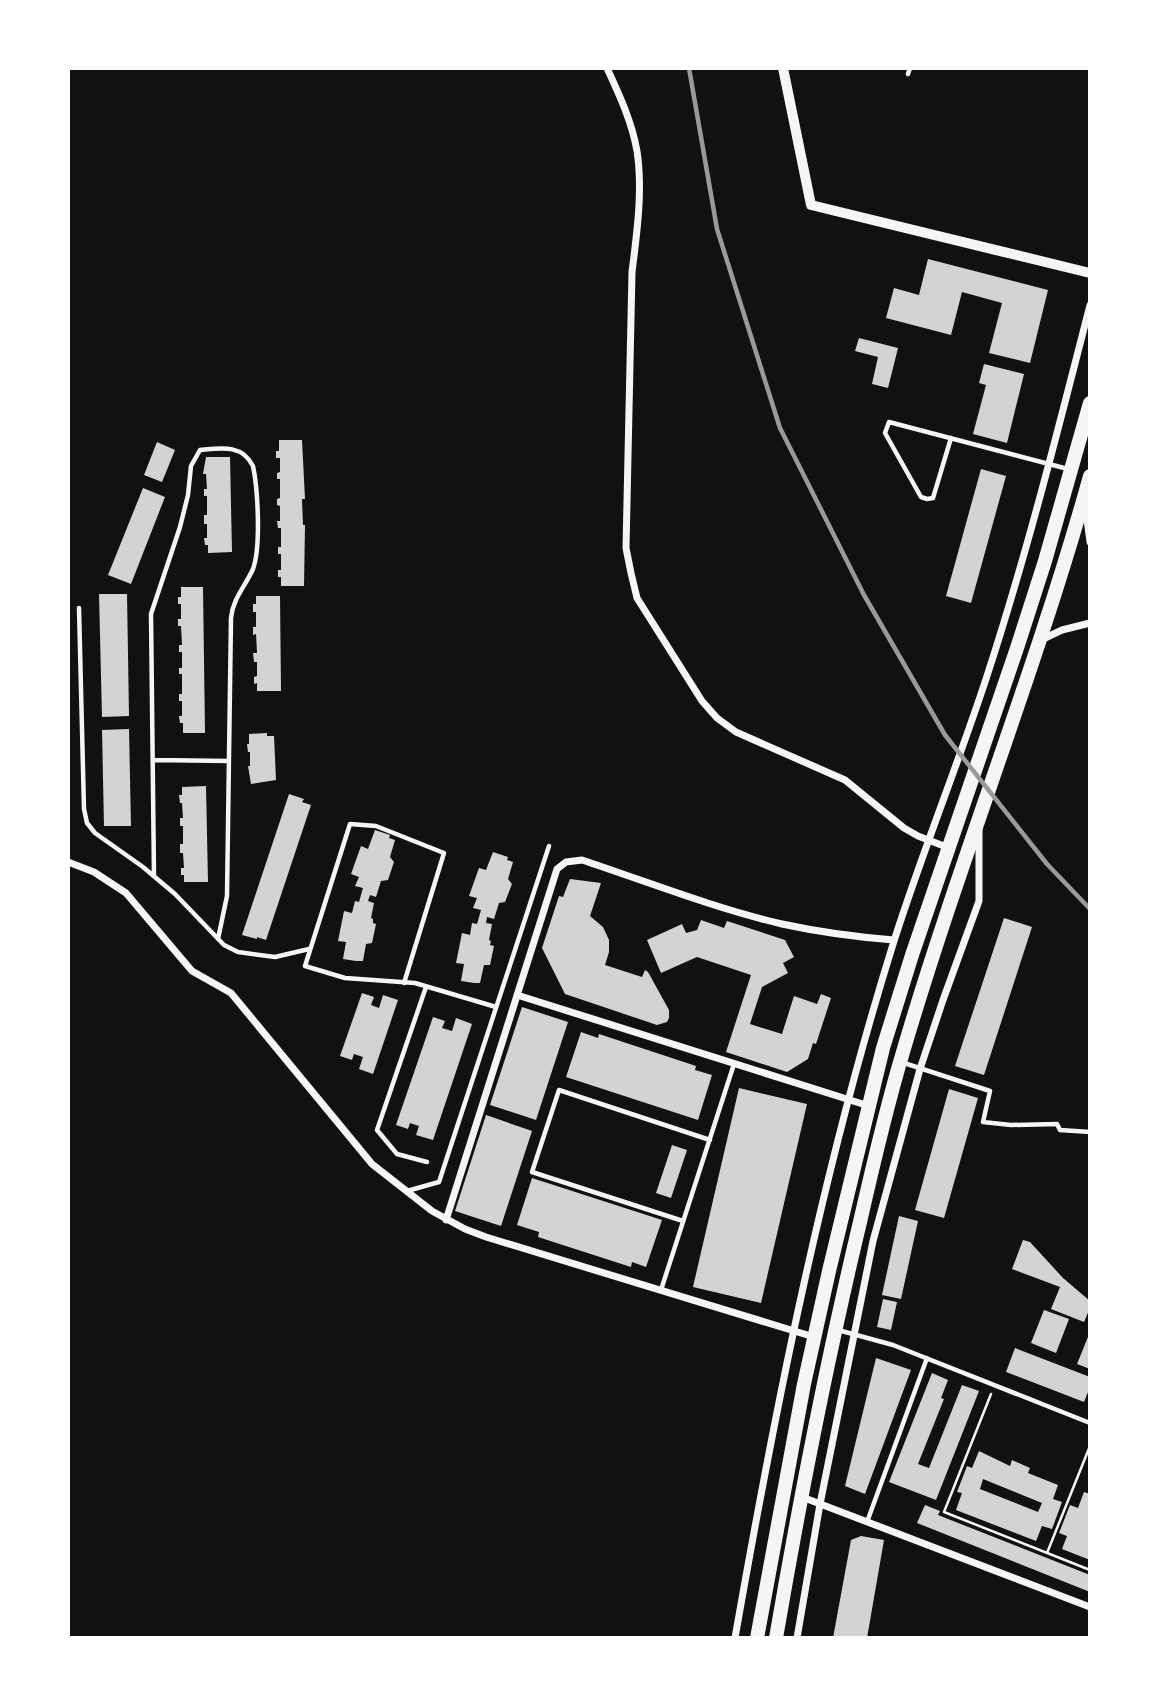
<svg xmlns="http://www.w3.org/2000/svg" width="1158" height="1706" font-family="'Roboto Condensed',sans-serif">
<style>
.building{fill:#d3d3d3;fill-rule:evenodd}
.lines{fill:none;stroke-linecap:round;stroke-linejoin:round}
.path{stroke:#f5f5f5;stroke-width:2.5}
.service{stroke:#f5f5f5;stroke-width:4.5}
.minor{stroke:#f5f5f5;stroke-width:7}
.tertiary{stroke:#f5f5f5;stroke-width:10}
.trunk{stroke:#f5f5f5;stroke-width:14}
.rail{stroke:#9a9a9a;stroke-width:4.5}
</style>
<rect width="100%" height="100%" fill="#111"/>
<path class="building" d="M928 259 1048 290 1030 363 989 353 1002 303 962 292 951 335 886 318 894 288 919 295Z
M859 338 898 348 888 388 872 384 878 357 855 351Z
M984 364 1024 374 1007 443 973 434 986 385 979 383Z
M279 440H302L305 499H302L303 525H305L304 586H281V577H278V570H281V554H278V547H281V528H278L277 521H280V506L277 505V499L280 498V479H277V473L280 472V458H276V451H279Z
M157 442 175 450 162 482 144 475Z
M206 457H230L232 552 208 553V545H205L204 538H207V524H204V515H207V496H204V489H207L206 474H203Z
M981 469 1006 476 971 603 946 596Z
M143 488 165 497 131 584 108 575Z
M181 587H203L205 733H183V723H180L179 716H182V701H179V694H182V674H179V668H182V652H179V645H182L181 626H178V619H181V604H178V597H181Z
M99 594H127L129 716 102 717Z
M256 596H280L281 691H257V683L254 684V677L257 676V662H254L253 653H257L256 634 253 635V627H256V612H253V604H256Z
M129 729 131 826H104L102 730Z
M267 733V736H274L276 780 251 784 248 766H250V752H248L247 744H249V734Z
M206 786 208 882H184V875H181V868H184L183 853H180V844H183V826H180V818H183L182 803H180L179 795H182V787Z
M289 794 304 799 302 802 311 805 266 940 257 937V939L242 935Z
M375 830 390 835 389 838 395 840 390 857 394 862 388 880 381 881 376 897 370 895 368 901 374 903 371 918 373 919V923L376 924 372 943 366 944 363 961H356L343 959 346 942 338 941 344 911 352 913 355 901 359 902 363 888 355 886 359 877 351 874 361 846 368 849Z
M493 852 508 857 507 860 513 862 508 879 512 884 505 902 499 903 494 919 487 917 486 923 492 924 489 940 491 941 490 945 494 946 490 965H484L480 983H474L461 981 464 964 456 963 462 933 470 935 472 923 477 924 481 910 473 908 477 898 469 896 479 868 486 870Z
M570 879 601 883 590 916 603 927 609 940V952L605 965 642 977 645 970 648 972 669 1010V1018L667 1022 657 1025 565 994 542 948 559 896 563 897Z
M1004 918 1032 927 984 1075 955 1066Z
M701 920 724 928 727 921 785 940 794 957 783 963 788 973 762 987 750 1024 782 1034 794 996 817 1004 821 994 831 998 816 1044 813 1043 808 1059 787 1072 726 1052 751 975 697 957 661 973 647 940 682 924 686 933 697 930Z
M362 993 374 997 371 1005 379 1008 383 995 398 1000 373 1074 359 1069 363 1057 354 1054 352 1060 340 1056Z
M522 1007 568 1022 536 1120 490 1105Z
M433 1017 445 1021 442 1028 452 1031 456 1018 472 1024 433 1140 416 1135 419 1126 410 1123 408 1129 396 1125Z
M581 1032 598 1038 599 1034 696 1066 695 1070 712 1075 698 1120 566 1077Z
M739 1088 807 1104 761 1303 693 1287Z
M949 1089 978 1098 944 1218 915 1210Z
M486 1115 532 1131 501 1226 455 1211Z
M672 1145 687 1150 671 1198 656 1193Z
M532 1178 662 1220 646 1267 632 1262 631 1267 538 1237 539 1232 517 1225Z
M899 1216 918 1221 901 1299 882 1295Z
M1023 1240 1030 1242 1063 1278 1090 1301V1308L1084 1322 1051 1309 1060 1287 1012 1269Z
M883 1299 897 1302 891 1330 877 1327Z
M1044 1310 1069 1319 1056 1353 1031 1343Z
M1090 1332V1369L1077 1364Z
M1015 1348 1090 1377V1387L1084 1402 1006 1372Z
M876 1358 911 1370 865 1494 845 1486Z
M932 1373 948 1380 941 1398 944 1399 918 1464 929 1468 962 1385 979 1391 936 1500 889 1482Z
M979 1451 1010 1466 1012 1460 1030 1468 1028 1473 1058 1485 1053 1499 1062 1502 1052 1529 1042 1526 1036 1541 956 1510 962 1493 957 1492 967 1466 972 1468ZM983 1479 1042 1503 1038 1512 980 1489Z
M1084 1492 1090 1494V1560L1062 1549 1067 1536 1059 1533 1070 1505 1078 1508Z
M925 1505 940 1511 938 1515 1090 1575V1592L917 1523Z
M861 1536 884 1540 867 1638H833L851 1540Z"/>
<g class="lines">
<path class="path" d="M991 1394 944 1512 1090 1570
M1047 1553 1090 1446"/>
<path class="service" d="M908 74 910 68
M951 438 933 498 927 499 921 497 885 433 889 422 1068 469
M79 608 84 809 87 823 95 833 143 867 175 894 224 945 238 952 275 957 309 949
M153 760 229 761
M154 876 151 614 180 527 188 495 191 466 200 450C221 448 242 444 253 466 258 490 261 547 253 569 245 587 233 598 231 618L227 896 218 939
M404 983 444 853 376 826 350 824 305 966 345 978 415 983 496 1007
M426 987 377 1130 397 1154 427 1162
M901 1062 990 1091 983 1122 1011 1125 1057 1124 1060 1130 1090 1132
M407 1191 439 1182 549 846
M683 1221 532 1172 559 1090 710 1140
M661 1290 734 1064
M838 1330 893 1345 1090 1423
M867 1522 927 1358"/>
<path class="minor" d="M607 68C619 94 632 122 637 151 643 190 637 232 632 272L626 548 631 573 637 598 702 701 717 718 736 732 845 780 904 828 918 836 949 848
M1085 504 1090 542
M1041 640 1062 630 1090 623
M68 862 94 872 126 893 192 971 231 993 372 1164 432 1211 465 1229 486 1237 814 1337
M517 995 869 1106
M446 1220 557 869 566 862 582 860C648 882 714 908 782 924 819 932 856 937 894 940
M802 1497 1090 1607
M735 1638C776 1404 823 1168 894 941 922 853 957 767 986 679 1026 557 1058 430 1090 305
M797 1638 820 1504 873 1241 920 1069 943 1000 979 901V829"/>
<path class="tertiary" d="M783 68 811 205 1090 273"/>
<path class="trunk" d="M757 1638 804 1384 829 1271 883 1048 912 955 1017 648 1045 561 1090 403
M776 1638C800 1498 827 1360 860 1222 873 1165 886 1108 903 1052 960 858 1036 671 1090 476"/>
<path class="rail" d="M689 68 717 229 780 428 864 595 945 735 1047 864 1090 909"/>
</g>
<rect width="1158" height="1706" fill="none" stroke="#ffffff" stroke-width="140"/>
</svg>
